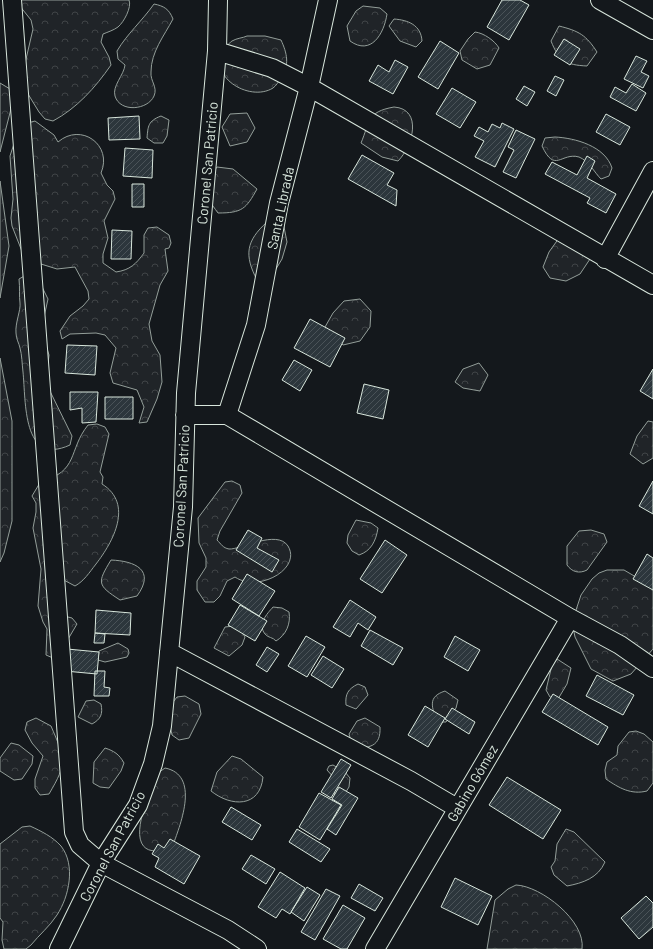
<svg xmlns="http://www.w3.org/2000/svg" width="653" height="949" font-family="Barlow,sans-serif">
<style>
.forest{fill:url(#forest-crowns);stroke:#939e99}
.building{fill:url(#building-hatch);stroke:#d8e6dc}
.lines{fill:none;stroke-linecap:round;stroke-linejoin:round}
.street-casing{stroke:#d8e6dc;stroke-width:20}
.street{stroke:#14181c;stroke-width:18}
.labels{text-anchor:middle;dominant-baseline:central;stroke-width:3;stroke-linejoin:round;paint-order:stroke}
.street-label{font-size:14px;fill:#d8e6dc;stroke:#14181c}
</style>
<defs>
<pattern id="forest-crowns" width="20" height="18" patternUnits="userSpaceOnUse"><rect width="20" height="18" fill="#202428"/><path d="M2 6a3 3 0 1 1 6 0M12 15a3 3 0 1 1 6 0" fill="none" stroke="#404447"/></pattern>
<pattern id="building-hatch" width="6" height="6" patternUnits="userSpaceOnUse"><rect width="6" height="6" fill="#2c363c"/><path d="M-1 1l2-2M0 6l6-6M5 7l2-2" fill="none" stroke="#4a5358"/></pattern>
</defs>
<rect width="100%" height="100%" fill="#14181c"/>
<path class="forest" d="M15 0H129C132 7 124 22 118 27 114 30 108 32 103 34L101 42 109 57 111 65C95 88 77 108 53 121L45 119 39 112 25 89 23 72 33 29 31 20Z
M154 4C164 6 169 9 173 19 164 36 151 52 151 72 150 81 158 87 154 96 148 110 120 113 115 96 112 86 124 75 125 65L118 59 117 51C127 34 142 21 154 4Z
M363 6 380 8 387 14C384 34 371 56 350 41L347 26 356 11Z
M394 19C408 20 421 25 422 41L416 47 400 41 389 26Z
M559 26C579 31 586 35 597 52L587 66C566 65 559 61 551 41Z
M475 32C484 33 495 41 499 48L490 65 477 69 462 60 460 51 468 39Z
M247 36H265L281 40C287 53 290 65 281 78 279 81 276 86 273 88 249 103 204 75 226 47 228 45 230 42 232 41 237 38 243 38 247 36Z
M0 83 10 89 14 97 0 152Z
M394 107C423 109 413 146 398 161L382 157 361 143C370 122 366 112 394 107Z
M247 113 255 128 247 142 230 146 222 127 230 114Z
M161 116 169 120 167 136 163 143H154L147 138C148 126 148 121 161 116Z
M35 121 54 135 58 142C81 122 113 145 101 173L107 185 113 191 115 199 104 221 108 238 103 254V263L116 272C130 270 136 264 144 253V235L148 228 157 227 169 235 171 243 169 248 165 249 168 271 160 285 149 324 152 341 160 355 162 382 157 399 147 422 139 423 144 407 137 390 113 383 110 373 116 348 105 335 96 333 70 334 62 339 60 331 70 316 83 306 89 299 88 291 75 267 57 269 25 259 12 226 11 218 13 199 10 156 20 125Z
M555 137C575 138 605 146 612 168L609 176 601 179C594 172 589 161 579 157 561 152 555 174 542 146L545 138Z
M217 167 233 169 257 189C246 209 242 213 218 213 203 193 202 187 217 167Z
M0 181 9 246 0 298Z
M267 222H283L287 242 282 259 273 274 257 280C244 255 246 241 267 222Z
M559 238 590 259 580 274 566 281 550 278 543 267 549 252Z
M26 275 40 283 48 299 44 317 45 342 49 355 46 383 72 436 70 445C22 467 26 401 23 372 22 364 22 355 20 348 19 343 16 339 16 333 15 323 21 310 20 303 19 296 20 288 19 279Z
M360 299 371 311 370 327 360 341 343 345 325 327 333 313 344 301Z
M0 358 12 421V521L4 553 0 562Z
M479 363 488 375 480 391 463 388 455 382 463 369Z
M648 421 653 422V458L643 464 630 454 637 436Z
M97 424 105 427 109 434 100 472 103 477 102 484C134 504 113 542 96 564 89 573 84 581 75 586L60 578 64 616 72 618 77 624 64 646 53 658 46 655 47 629 43 622 38 606 41 569 33 528 36 512V503L32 496 41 481C79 472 68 450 88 425Z
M232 481 240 485 242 493 220 531 217 540C221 544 223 548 229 549 240 550 277 529 288 546 302 569 258 593 235 577L227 581 220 596 214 602H205L197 590V581L206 567V558L199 543 198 518 225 482Z
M356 520 371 523 378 528C376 541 371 551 359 555L352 551 347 543 348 535Z
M591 530 604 534 607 542 587 570C579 574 572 572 567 565V546L579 531Z
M111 560C135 561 156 570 137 596L120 600C97 585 97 583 111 560Z
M607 570H624L653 587V649L631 674 613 681 591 669 575 637 572 622 581 595 592 579 599 573Z
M273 607 282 608 289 612C291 624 286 635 276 641 273 637 268 638 265 634 257 624 267 614 273 607Z
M234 626 241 630 245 637 242 645 229 656 214 648 225 627Z
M118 643 128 649 129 653 127 657 105 662 98 660 99 651Z
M557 659 571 668 567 684 558 699 550 697 546 690 552 665Z
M358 684 365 687 368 695 356 709 346 705C345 694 348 689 358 684Z
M445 691 458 700 456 708 446 722H437C432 707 427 697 445 691Z
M185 696 199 704 201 714 189 738 179 740 172 735 167 710 177 697Z
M94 700 101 704C103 714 101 719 92 724L78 717 86 701Z
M36 718 51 726C65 759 68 762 49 794L40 795 35 788V779L43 756 32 743 25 730 27 722Z
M365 718 380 727C381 747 369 748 353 748L349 734 357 721Z
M636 731 644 734 653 742V783L647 791C631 795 619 788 606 779L605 770 607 762 617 755 618 746 629 732Z
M11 743 19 745 33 756 32 764 22 779 14 780 0 771V758Z
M105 748C114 751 119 754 124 763L121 771 109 788 100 787 93 783 94 762Z
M232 756 241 759 263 777C260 808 231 807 211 791L217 772Z
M333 765 345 772 350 778 349 787 342 798 335 795 334 791 335 779 327 770 329 766Z
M165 768C200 775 181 823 173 845 168 847 161 851 156 851 121 851 152 787 158 773Z
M30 826C41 831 53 837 61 846 76 865 69 897 57 915 50 926 39 935 31 945L26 949H4L2 940 3 922 0 918V844L22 827Z
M566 829 574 832 605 862C598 878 583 883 567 886L554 875 551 867 555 861 557 844Z
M516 885C541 886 586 921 582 949H487L495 900 508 889Z"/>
<path class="building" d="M502 0H520L529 5 509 40 487 27Z
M564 39 580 49 570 65 554 55Z
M440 41 459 53 438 89 418 77Z
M636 56 647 61 641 72 649 76 643 88 624 79Z
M395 60 408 67 393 94 369 81 378 65 389 72Z
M555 76 564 80 556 96 547 91Z
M632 84 646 93 636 111 610 97 615 87 626 93Z
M524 86 535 92 527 106 516 99Z
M452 88 476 102 460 128 436 114Z
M606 114 630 127 620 145 596 132Z
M139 116 140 139 109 140 108 118Z
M502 123 514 129 495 167 475 157 484 141 474 136 479 127 488 132 492 124 500 128Z
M516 130 535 139 516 178 503 172 514 150 508 147Z
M125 148 153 150 152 178 123 176Z
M362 155 394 173 387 185 397 190 396 206 348 179Z
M587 156 595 161 587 178 616 194 606 213 587 203 590 198 545 174 552 162 577 175Z
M132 184H144V207H132Z
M112 230 132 231 131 259H111Z
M310 319 345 338 330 367 294 348Z
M67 345 97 346 95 375 65 373Z
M294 360 312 370 300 391 282 380Z
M653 369V399L640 391Z
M364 384 389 390 383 419 357 413Z
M70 392H98L96 422 82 423V408L70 410Z
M105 397H133V419H105Z
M653 481V514L639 506Z
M248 530 262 538 257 548 279 560 272 572 236 550Z
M385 540 407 555 382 593 360 579Z
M647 554 653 558V590L633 579Z
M247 574 275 591 259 616 232 599Z
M350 600 376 617 368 630 358 623 350 637 333 627Z
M240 605 267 621 255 641 228 625Z
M96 610 131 613 130 635 95 633Z
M370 630 403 648 393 665 361 646Z
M95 633 105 634 104 643H94Z
M306 636 325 647 307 677 288 666Z
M455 636 480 650 468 671 444 657Z
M267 647 279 654 267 672 256 665Z
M67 649 99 652 97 674 65 671Z
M323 656 344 669 332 688 311 675Z
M95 671H105L104 687 110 688 109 696H94Z
M597 675 634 695 623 715 586 696Z
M553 694 608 727 598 745 542 712Z
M425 706 445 718 428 747 408 735Z
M452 708 475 722 469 734 445 719Z
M341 759 351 765 331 798 321 792Z
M507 777 561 810 543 839 489 805Z
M339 787 358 798 336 835 327 829 342 805 332 799Z
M319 793 341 805 320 840 299 827Z
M231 807 261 825 252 840 222 822Z
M297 829 330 849 321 862 289 842Z
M170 839 200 856 184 884 155 867 159 858 152 854 158 844 164 848Z
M251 855 275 869 266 884 242 869Z
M280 872 305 888 290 914 282 909 276 918 258 907Z
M455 878 492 896 478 925 441 907Z
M359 884 383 898 375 911 351 898Z
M307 887 320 895 304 921 291 912Z
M326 889 340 896 315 940 301 932Z
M646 896 653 903V927L639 939 621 918Z
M343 905 365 918 347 949H341L323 939Z"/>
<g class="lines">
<g class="street-casing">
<path id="street" d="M12 0 74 832 80 845 101 863 228 930 257 949
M600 0 653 30
M217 51 272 68 309 87 653 285
M605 259 653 171
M185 415H227L570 618 620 645 653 668
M227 415 256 325 279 203 309 87 328 0
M169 652 411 781 457 808
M59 949 101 863 138 805 153 764 162 726 183 507 186 393 217 51 218 0
M375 949 570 618"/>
</g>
<use href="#street" class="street"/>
</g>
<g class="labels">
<g class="street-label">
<text transform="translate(207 163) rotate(-85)">Coronel San Patricio</text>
<text transform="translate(280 208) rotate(-78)">Santa Librada</text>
<text transform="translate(181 486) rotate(-87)">Coronel San Patricio</text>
<text transform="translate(472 783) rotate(-60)">Gabino Gómez</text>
<text transform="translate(112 846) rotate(-62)">Coronel San Patricio</text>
</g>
</g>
</svg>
